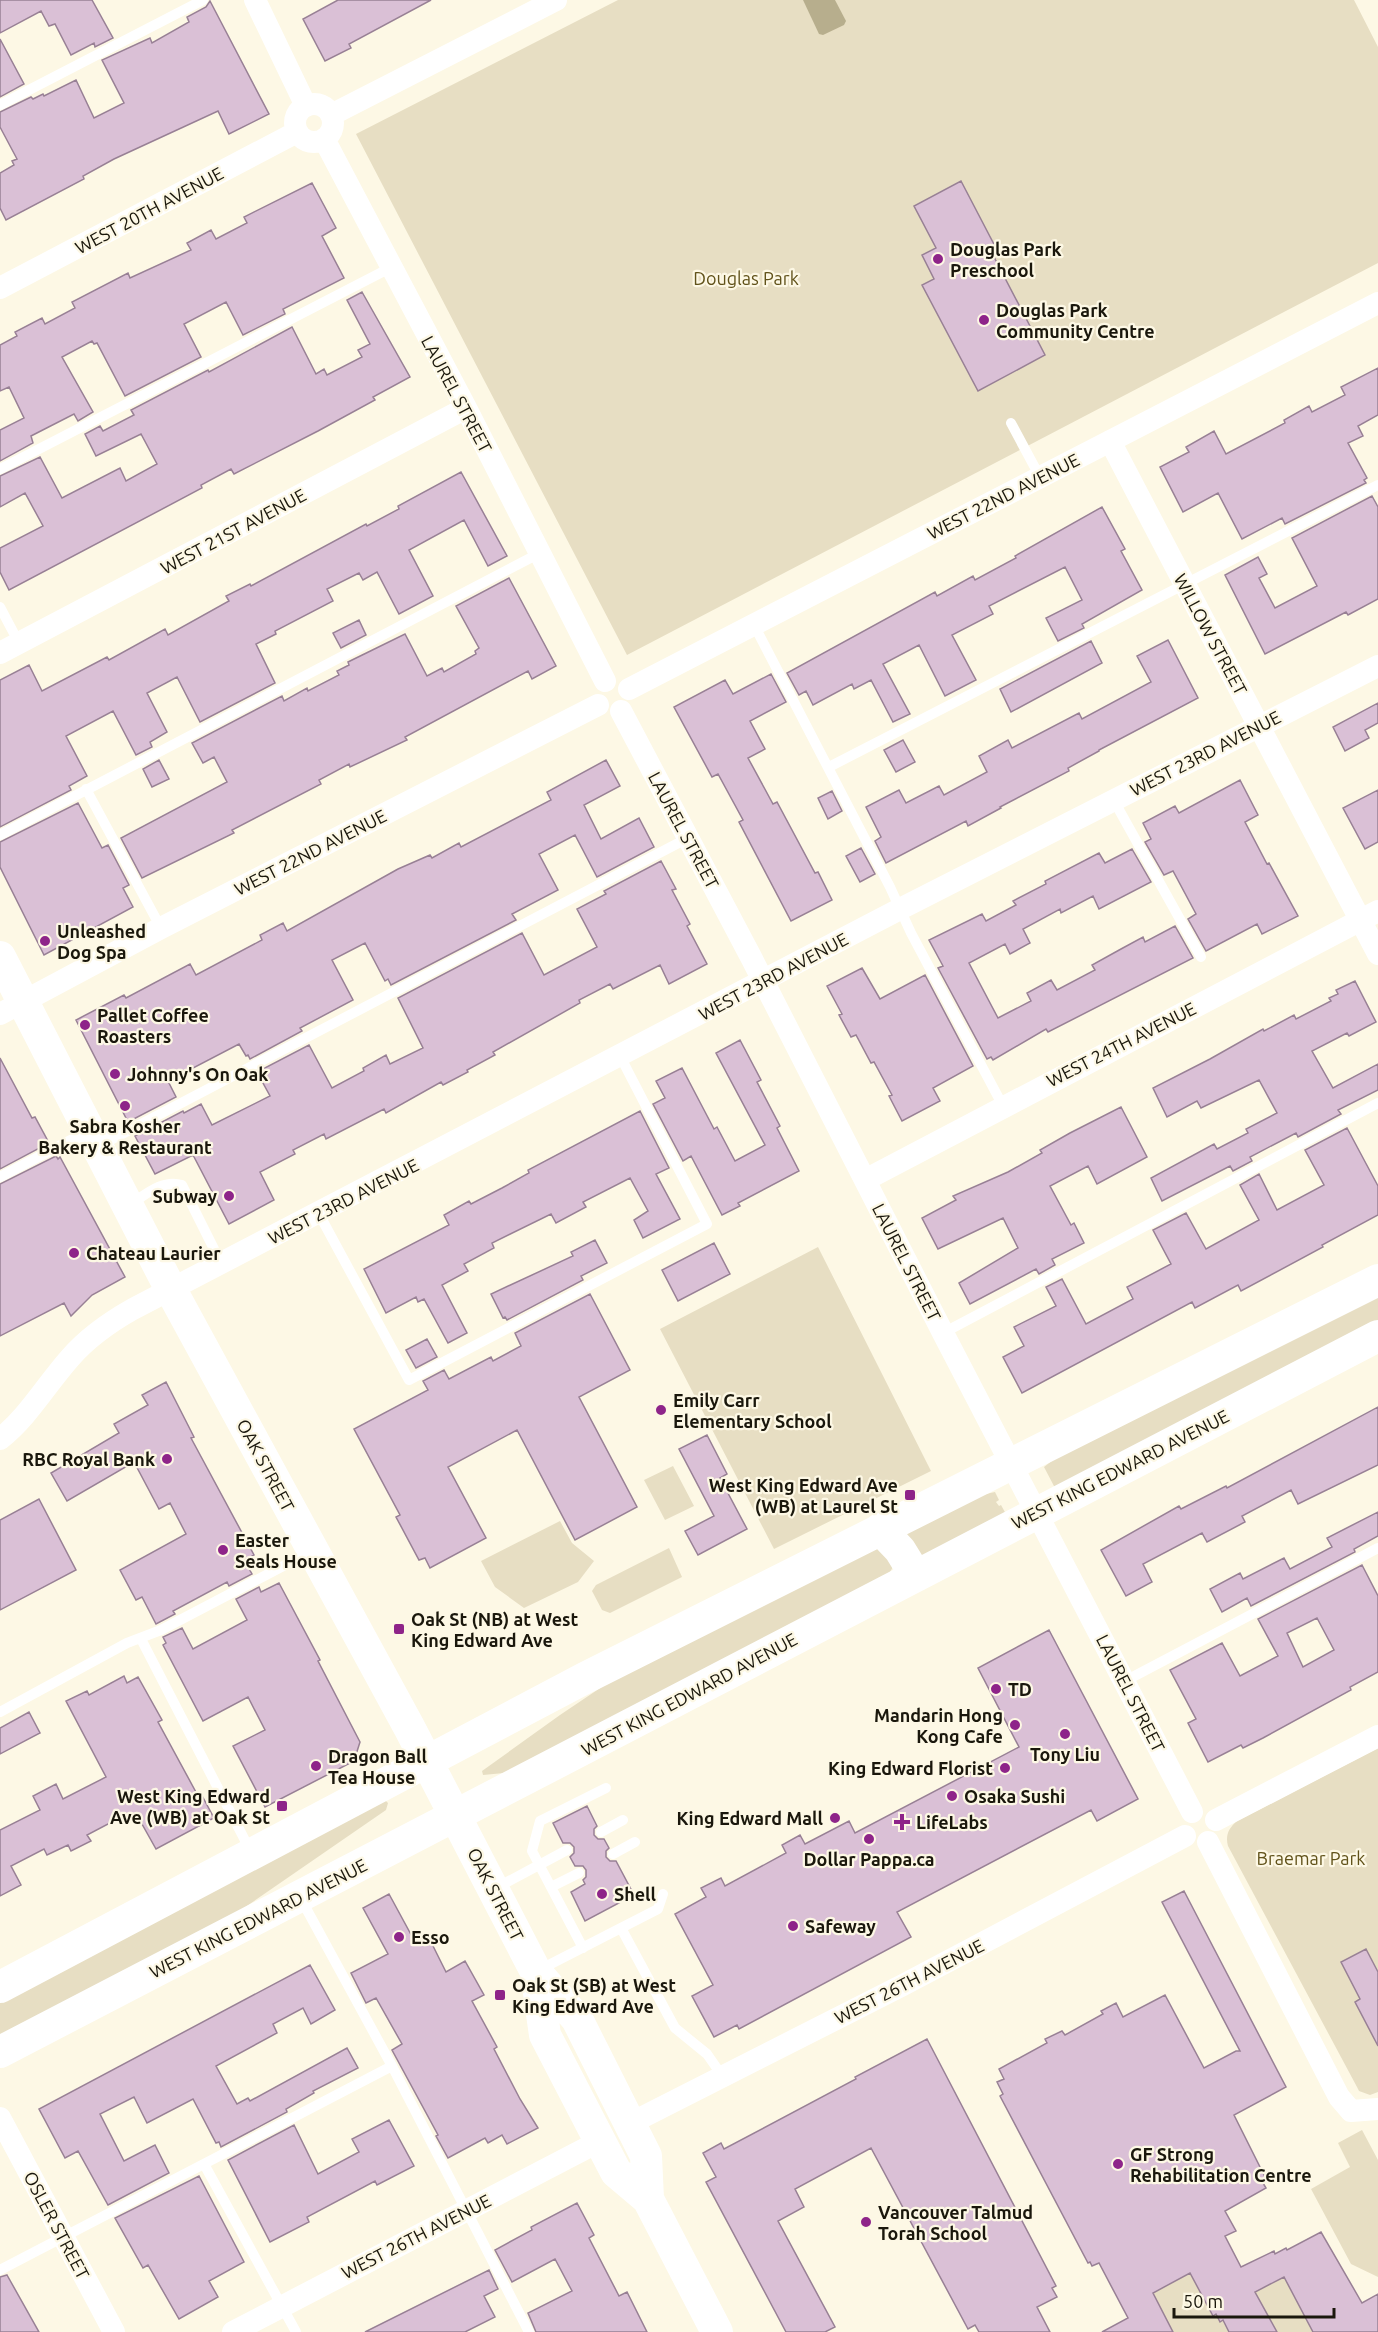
<svg xmlns="http://www.w3.org/2000/svg" width="1378" height="2332" font-family="Ubuntu,sans-serif">
<style>
.green{fill:#e7dec3}
.water{fill:#b7ae8d}
.building{fill:#dac0d6;stroke:#988095;stroke-width:1.5;fill-rule:evenodd}
.lines{fill:none;stroke-linecap:round;stroke-linejoin:round}
.service{stroke:#fff;stroke-width:10}
.minor{stroke:#fff;stroke-width:22}
.secondary{stroke:#fff;stroke-width:32}
.poi-dot{fill:#8e2489;stroke:#fdf8e5;stroke-width:2}
.labels{text-anchor:middle;dominant-baseline:central;stroke-width:4.5;stroke-linejoin:round;paint-order:stroke}
.street-label{font-size:18px;fill:#1a170c;stroke:#fdf8e5}
.poi-label{font-size:18px;font-weight:bold;fill:#1a170c;stroke:#fdf8e5;text-anchor:start}
.park-label{font-size:18px;fill:#61521a;stroke:#fdf8e5}
</style>
<rect width="100%" height="100%" fill="#fdf8e5"/>
<path class="green" d="M618 0H1354L1378 47V263L627 655 356 134Z
M818 1247 931 1471 774 1549 660 1329Z
M1378 1294V1322L1055 1488 1044 1467 1068 1448Z
M673 1466 694 1506 665 1520 644 1480Z
M995 1492 999 1500 996 1502 999 1506 1001 1505 1006 1514 922 1557 900 1531 968 1498Z
M560 1521 572 1543 594 1561 578 1582 524 1608 495 1587 481 1561Z
M669 1548 682 1577 610 1613 602 1610 592 1591 596 1585Z
M876 1548 885 1550 893 1567 888 1575 504 1773 483 1775 482 1771 560 1715 621 1674Z
M1378 1748V2092L1370 2095 1359 2091 1357 2087 1228 1846C1225 1835 1229 1828 1237 1821Z
M385 1800 388 1803 386 1810 241 1910 0 2037V1999Z
M1362 2130 1378 2160V2277L1351 2264 1311 2189 1350 2167 1338 2143Z
M1190 2273 1213 2315 1216 2314 1220 2322 1223 2320 1229 2332H1173L1153 2293Z
M1284 2277 1313 2332H1277L1255 2292Z"/>
<path class="water" d="M803 0H835L846 21 844 25 823 35 819 34Z"/>
<path class="building" d="M0 0H92L113 38 95 47 94 43 71 55 55 24 49 26 41 11 0 33Z
M338 0H431L349 44 351 48 325 61 303 19Z
M210 1 269 114 229 134 218 111 114 159 83 176 84 179 6 220 0 208V173L14 165 12 161 17 159 0 127V112L31 97 33 99 43 94 44 96 76 80 94 118 124 103 102 60 150 38 152 43 189 22 187 17 206 7Z
M0 39 24 84 0 97Z
M961 181 998 252 993 255 1045 355 978 391 922 285 934 279 922 255 936 248 914 206Z
M312 183 336 228 322 236 344 278 283 309 285 314 243 335 226 302 184 324 201 357 125 396 97 343 94 344 92 341 62 357 93 412 78 421 74 414 31 436 33 443 0 461V430L24 418 9 387 0 391V345L17 336 15 332 42 318 45 324 75 308 72 302 128 273 130 278 191 250 187 243 211 230 216 239 247 223 244 217Z
M362 292 410 377 373 397 375 400 318 431 234 474 231 469 201 485 202 488 9 590 0 572V548L43 526 25 493 0 507V476L40 457 62 498 120 468 126 481 157 464 141 434 96 456 85 434 100 426 103 431 134 415 131 410 208 370 209 372 292 327 316 374 324 369 327 375 362 357 358 350 370 344 347 300Z
M1378 368V415L1358 426 1363 436 1348 443 1367 478 1364 480 1366 483 1285 524 1282 518 1242 539 1218 493 1183 512 1160 467 1189 452 1186 447 1214 431 1226 454 1285 423 1284 420 1309 406 1312 412 1345 395 1341 387Z
M461 472 507 556 488 566 464 520 409 550 433 596 399 614 377 572 363 580 359 573 327 589 333 601 275 631 276 634 256 644 275 683 200 722 177 677 147 693 167 732 150 742 152 747 136 755 113 711 66 736 87 776 69 786 71 790 0 827V680L29 665 42 691 107 657 109 660 165 629 168 635 229 601 226 596 250 584 251 586 366 524 367 526 399 509 398 506Z
M1372 496 1378 507V599L1348 615 1346 612 1265 654 1225 575 1258 557 1267 574 1259 578 1275 608 1317 586 1292 538Z
M1102 507 1125 549 1121 551 1142 590 1082 624 1084 628 1058 641 1046 618 1082 600 1065 567 989 606 993 614 952 635 976 680 945 696 919 645 883 664 910 714 893 722 871 680 854 689 852 684 813 705 806 691 799 695 787 673 935 592 937 596 973 576 975 580 1016 558 1015 556Z
M509 578 556 666 532 679 528 671 405 737 407 740 350 767 349 764 319 780 321 784 232 830 234 833 142 878 121 838 227 782 214 757 203 763 192 743 282 696 284 701 307 688 308 691 339 675 337 671 349 665 348 662 405 634 427 676 442 668 444 672 476 654 475 651 479 648 456 606Z
M359 620 366 635 341 648 333 633Z
M1168 640 1198 698 1099 750V751L1068 768 1069 771 1000 807 1001 808 968 826 966 821 886 863 875 841 881 837 866 807 899 790 906 803 939 786 944 795 987 772 979 756 1008 740 1012 748 1079 713 1082 719 1151 682 1137 656Z
M1091 641 1102 663 1011 712 1000 689Z
M771 674 786 702 750 721 765 749 748 758 773 804 777 802 815 873 818 872 832 900 791 921 739 822 743 820 718 774 712 777 674 707 725 680 733 694Z
M1378 703V723L1365 730 1369 738 1345 751 1333 727Z
M903 740 915 762 896 772 884 750Z
M159 760 169 779 152 787 143 769Z
M606 760 620 786 584 805 601 839 639 818 654 847 597 877 575 835 539 854 558 890 512 914 516 920 391 985 388 979 385 981 365 943 332 960 353 1000 300 1028 302 1031 250 1059 248 1055 246 1056 239 1044 168 1081 176 1097 128 1122 76 1020 124 995 126 998 190 964 196 975 262 940 260 935 283 923 287 931 398 869 430 855 432 858 459 843 461 847 551 800 547 792Z
M1240 780 1258 815 1245 822 1267 864 1269 863 1298 916 1262 934 1257 924 1206 951 1188 919 1196 914 1173 871 1164 875 1145 842 1151 839 1143 823 1175 806 1179 813Z
M1378 790V842L1365 849 1343 808Z
M832 791 842 811 828 819 818 798Z
M78 803 102 848 108 845 129 885 123 888 133 907 44 955 0 867V842Z
M861 848 875 874 860 882 846 856Z
M1132 849 1151 882 1099 909 1093 896 1061 913 1060 909 1023 929 1030 943 1010 954 1005 944 969 963 998 1018 1031 1001 1027 993 1051 980 1057 990 1095 970 1092 965 1121 949 1143 937 1145 942 1175 926 1193 958 1048 1032 1046 1029 993 1060 991 1057 987 1059 938 968 943 966 929 940 982 914 986 921 1016 905 1013 901 1046 884 1045 881 1099 853 1105 863Z
M661 861 676 889 672 890 690 924 687 926 707 964 669 984 660 965 613 989 610 984 579 1000 580 1003 493 1052 495 1055 467 1070 468 1072 443 1085 441 1082 386 1113 384 1109 326 1139 324 1134 293 1150 295 1154 260 1172 274 1200 229 1224 193 1155 155 1174 135 1136 183 1111 184 1113 201 1104 212 1125 270 1096 257 1072 309 1045 332 1088 364 1071 363 1068 386 1055 390 1064 423 1048 398 998 522 933 544 975 597 947 577 909 606 894 604 891Z
M862 968 880 999 925 975 973 1066 933 1088 940 1101 902 1121 889 1096 892 1095 874 1062 871 1063 856 1035 851 1037 839 1015 842 1014 827 986Z
M1355 981 1376 1022 1349 1036 1347 1033 1312 1051 1333 1088 1378 1064V1090L1338 1110 1341 1114 1298 1137 1296 1133 1250 1157 1252 1161 1233 1171 1230 1166 1162 1201 1151 1178 1214 1144 1217 1149 1248 1133 1246 1129 1277 1113 1259 1080 1201 1108 1197 1101 1167 1117 1153 1088 1210 1059 1263 1029 1264 1031 1294 1015 1296 1019 1331 1001 1329 998 1338 994 1336 990Z
M740 1040 761 1080 757 1082 780 1126 777 1128 799 1171 738 1203 740 1206 722 1215 691 1156 683 1161 653 1104 665 1098 656 1081 682 1068 714 1129 717 1127 735 1161 765 1145 716 1053Z
M0 1058 32 1118 35 1117 49 1143 0 1169Z
M1121 1107 1147 1157 1097 1184 1088 1166 1050 1186 1071 1225 1074 1223 1084 1243 1052 1259 1055 1265 1039 1274 1036 1269 970 1304 959 1283 1018 1248 1003 1218 938 1249 922 1218 956 1200 953 1196 1008 1172 1042 1153 1040 1150 1070 1133Z
M640 1111 669 1168 656 1174 680 1219 643 1238 634 1220 648 1211 630 1178 583 1202 586 1207 556 1223 551 1214 492 1243 494 1248 464 1264 468 1271 442 1285 467 1333 448 1343 424 1299 418 1302 416 1297 386 1313 364 1269 449 1225 444 1215 469 1201 471 1204 502 1188 529 1173 528 1170Z
M1347 1128 1378 1186V1215L1322 1245 1323 1247 1241 1291 1238 1285 1195 1308 1192 1302 1022 1393 1003 1357 1024 1346 1014 1327 1056 1306 1046 1287 1062 1279 1086 1324 1133 1299 1127 1287 1171 1264 1153 1230 1186 1213 1206 1249 1259 1220 1240 1185 1259 1174 1277 1210 1324 1185 1305 1150Z
M56 1156 58 1159 60 1157 125 1277 92 1295 71 1316 64 1303 0 1336V1184Z
M595 1240 607 1263 581 1276 583 1280 507 1320 505 1317 503 1318 491 1294 573 1256 571 1252Z
M714 1243 730 1274 678 1301 662 1270Z
M590 1294 630 1370 579 1397 637 1507 575 1540 517 1430 448 1467 486 1538 430 1568 425 1558 419 1560 396 1517 400 1515 354 1429 428 1390 423 1381 444 1370 449 1379 491 1357 493 1361 521 1346 515 1333Z
M427 1339 437 1357 416 1368 406 1350Z
M166 1382 194 1437 191 1438 254 1555 244 1560 252 1574 229 1586 227 1582 173 1611 175 1614 156 1624 142 1597 136 1600 120 1570 186 1534 170 1503 159 1509 134 1462 67 1501 51 1473 119 1433 114 1424 148 1405 142 1395Z
M1378 1407V1465L1298 1504 1291 1490 1242 1516 1245 1522 1207 1542 1202 1533 1143 1564 1152 1582 1126 1596 1101 1550 1179 1506 1181 1509 1226 1486 1227 1488Z
M707 1435 727 1474 720 1478 747 1529 698 1555 685 1531 714 1516 679 1449Z
M39 1499 76 1570 0 1610V1520Z
M1378 1512V1536L1354 1549 1355 1552 1251 1606 1247 1598 1222 1612 1210 1589 1240 1573 1243 1579 1284 1558 1290 1569 1332 1547 1327 1538Z
M1362 1565 1378 1596V1672L1350 1687 1351 1690 1263 1738 1243 1748 1241 1745 1208 1762 1188 1723 1196 1719 1170 1670 1222 1643 1240 1676 1278 1656 1258 1619ZM1317 1618 1334 1650 1303 1667 1287 1633Z
M279 1583 320 1660 318 1661 360 1742 354 1761 265 1807 233 1746 265 1730 248 1697 203 1721 163 1645 166 1643 163 1637 182 1628 193 1649 247 1620 236 1599 259 1587 261 1592Z
M1049 1630 1138 1799 1097 1821 1091 1810 897 1912 911 1937 739 2029 737 2025 714 2037 692 1996 713 1985 675 1914 706 1897 701 1888 721 1878 725 1886 786 1853 782 1845 800 1835 805 1844 849 1821 855 1833 1019 1747 978 1668Z
M124 1676 127 1683 138 1677 162 1720 158 1722 197 1794 200 1792 214 1818 156 1849 138 1817 129 1822 125 1815 87 1835 91 1841 71 1851 68 1845 47 1855 44 1849 11 1866 21 1885 0 1896V1830L40 1810 33 1796 56 1784 63 1799 106 1777 66 1701 87 1691 89 1695Z
M29 1712 40 1733 0 1754V1728Z
M587 1806 597 1826 594 1829V1835L598 1839H604L609 1848 606 1851V1857L610 1861H616L634 1895 585 1921 571 1892 585 1884 583 1880 586 1877V1870L583 1866H575L570 1857 574 1853V1847L570 1843H563L553 1823Z
M1184 1891 1286 2087 1234 2115 1267 2181 1263 2183 1266 2188 1225 2211 1236 2231 1225 2236 1241 2267 1274 2251 1275 2254 1286 2248 1287 2250 1321 2232 1362 2303 1378 2294V2332H1313L1284 2277 1255 2292 1277 2332H1229L1223 2320 1220 2322 1216 2314 1213 2316 1190 2273 1153 2293 1173 2332H1102L1128 2318 1099 2263 1092 2266 1090 2262 1088 2263 1000 2096 1003 2094 997 2082 1004 2079 999 2069 1047 2043 1045 2039 1062 2031 1065 2035 1103 2014 1101 2011 1116 2003 1123 2017 1165 1995 1204 2068 1236 2051H1240L1162 1902Z
M389 1894 414 1940 427 1934 446 1972 465 1961 484 1995 472 2001 497 2047 494 2049 520 2099 538 2128 507 2144 502 2135 488 2143 485 2138 448 2158 436 2136 438 2135 392 2050 402 2044 376 1998 366 2003 351 1973 388 1954 363 1908Z
M1366 1949 1378 1972V2046L1355 2002 1360 1999 1341 1962Z
M310 1965 335 2010 311 2024 303 2008 273 2024 277 2033 216 2066 237 2104 248 2098 250 2101 347 2048 358 2068 313 2091 314 2093 286 2109 287 2112 221 2147 219 2142 216 2143 193 2099 147 2123 134 2097 100 2114 124 2161 155 2145 169 2173 108 2205 78 2151 65 2158 39 2109Z
M927 2039 1056 2286 1052 2288 1057 2297 1037 2307 1050 2332H979L975 2325 968 2329 871 2148 795 2189 804 2207 778 2221 835 2327 825 2332H786L706 2182 716 2177 703 2153 721 2143 724 2149 856 2079 855 2077Z
M389 2120 414 2166 377 2185 375 2181 307 2217 309 2222 270 2242 228 2160 294 2125 318 2174 359 2152 352 2139Z
M199 2176 244 2262 209 2281 218 2297 179 2319 148 2265 143 2268 115 2218Z
M577 2203 594 2235 589 2238 619 2296 627 2292 647 2332H536L528 2313 572 2291 555 2259 512 2282 495 2250 532 2230 531 2227Z
M489 2270 498 2289 484 2296 495 2317 465 2332H365Z
M7 2275 39 2332H0V2277Z"/>
<g class="lines">
<path class="service" d="M0 105 203 0
M1011 423 1040 477
M0 469 390 268
M0 607 19 643
M754 625 890 887 911 933 1003 1106
M829 767 1378 485
M86 789 161 928
M1113 799 1201 957
M0 835 540 553
M101 1145 688 838
M0 1177 86 1132
M131 1204C146 1194 163 1179 182 1185L221 1263
M319 1214 409 1380 707 1224 620 1056
M943 1333 1378 1103
M141 1639 251 1852
M1125 1681 1378 1548
M0 1712 127 1643 161 1630 310 1552
M601 1832 623 1820
M613 1854 635 1842
M551 1887 579 1873
M496 1888 567 1850
M301 1899 392 2066 529 2332
M621 1928 675 2028 707 2054 723 2077
M583 1948 532 1851 540 1821 606 1788
M539 1970 658 1909 663 1894
M204 2164 296 2332
M0 2270 392 2066"/>
<path class="minor" d="M255 0 306 106
M295 123a19 19 0 1 1 38 0a19 19 0 1 1-38 0Z
M331 115 556 0
M324 139 466 408 605 681
M0 288 297 132
M1110 441 1378 954
M0 653 466 408
M629 689 1378 303
M621 711 752 959 943 1333 1192 1812
M0 1014 161 928 598 705
M865 1180 1378 911
M0 1439C28 1417 46 1385 70 1358 88 1337 110 1322 133 1309L900 909 1378 666
M1216 1820 1378 1736
M1208 1842 1339 2097 1351 2111 1378 2109
M0 2118 114 2332
M631 2123 903 1985 1185 1836
M233 2332 600 2141"/>
<path class="secondary" d="M0 957 170 1288 409 1727 536 1972 577 2019 646 2156 648 2199
M880 1529 900 1550 916 1576
M536 1972 545 2035 616 2172 648 2199 717 2332
M0 1987 585 1678 1378 1280
M0 2052 1378 1336"/>
</g>
<g class="poi-dot">
<circle cx="938" cy="259" r="6"/>
<circle cx="984" cy="320" r="6"/>
<circle cx="45" cy="941" r="6"/>
<circle cx="85" cy="1025" r="6"/>
<circle cx="115" cy="1074" r="6"/>
<circle cx="125" cy="1106" r="6"/>
<circle cx="229" cy="1196" r="6"/>
<circle cx="74" cy="1253" r="6"/>
<circle cx="661" cy="1410" r="6"/>
<circle cx="167" cy="1459" r="6"/>
<rect x="904" y="1489" width="12" height="12" rx="3"/>
<circle cx="223" cy="1550" r="6"/>
<rect x="393" y="1623" width="12" height="12" rx="3"/>
<circle cx="996" cy="1689" r="6"/>
<circle cx="1015" cy="1725" r="6"/>
<circle cx="1065" cy="1734" r="6"/>
<circle cx="316" cy="1766" r="6"/>
<circle cx="1005" cy="1768" r="6"/>
<circle cx="952" cy="1796" r="6"/>
<rect x="276" y="1800" width="12" height="12" rx="3"/>
<circle cx="835" cy="1818" r="6"/>
<path d="M899 1813h6v6h6v6h-6v6h-6v-6h-6v-6h6z"/>
<circle cx="869" cy="1839" r="6"/>
<circle cx="602" cy="1894" r="6"/>
<circle cx="793" cy="1926" r="6"/>
<circle cx="399" cy="1937" r="6"/>
<rect x="494" y="1989" width="12" height="12" rx="3"/>
<circle cx="1118" cy="2164" r="6"/>
<circle cx="866" cy="2222" r="6"/>
</g>
<g class="labels">
<g class="street-label">
<text transform="translate(149 210) rotate(-28)">WEST 20TH AVENUE</text>
<text transform="translate(457 394) rotate(62)">LAUREL STREET</text>
<text transform="translate(1003 496) rotate(-27)">WEST 22ND AVENUE</text>
<text transform="translate(233 531) rotate(-28)">WEST 21ST AVENUE</text>
<text transform="translate(1211 634) rotate(62)">WILLOW STREET</text>
<text transform="translate(1205 753) rotate(-27)">WEST 23RD AVENUE</text>
<text transform="translate(684 830) rotate(62)">LAUREL STREET</text>
<text transform="translate(310 852) rotate(-27)">WEST 22ND AVENUE</text>
<text transform="translate(773 976) rotate(-28)">WEST 23RD AVENUE</text>
<text transform="translate(1121 1044) rotate(-27)">WEST 24TH AVENUE</text>
<text transform="translate(343 1201) rotate(-27)">WEST 23RD AVENUE</text>
<text transform="translate(907 1262) rotate(63)">LAUREL STREET</text>
<text transform="translate(266 1465) rotate(62)">OAK STREET</text>
<text transform="translate(1120 1469) rotate(-27)">WEST KING EDWARD AVENUE</text>
<text transform="translate(1131 1693) rotate(63)">LAUREL STREET</text>
<text transform="translate(689 1694) rotate(-28)">WEST KING EDWARD AVENUE</text>
<text transform="translate(496 1894) rotate(63)">OAK STREET</text>
<text transform="translate(258 1918) rotate(-27)">WEST KING EDWARD AVENUE</text>
<text transform="translate(909 1981) rotate(-27)">WEST 26TH AVENUE</text>
<text transform="translate(57 2225) rotate(62)">OSLER STREET</text>
<text transform="translate(416 2236) rotate(-27)">WEST 26TH AVENUE</text>
</g>
<g class="poi-label">
<text x="950" y="249">Douglas Park<tspan x="950" dy="21">Preschool</tspan></text>
<text x="996" y="310">Douglas Park<tspan x="996" dy="21">Community Centre</tspan></text>
<text x="57" y="931">Unleashed<tspan x="57" dy="21">Dog Spa</tspan></text>
<text x="97" y="1015">Pallet Coffee<tspan x="97" dy="21">Roasters</tspan></text>
<text x="127" y="1074">Johnny's On Oak</text>
<text x="125" y="1126" text-anchor="middle">Sabra Kosher<tspan x="125" dy="21">Bakery &amp; Restaurant</tspan></text>
<text x="217" y="1196" text-anchor="end">Subway</text>
<text x="86" y="1253">Chateau Laurier</text>
<text x="673" y="1400">Emily Carr<tspan x="673" dy="21">Elementary School</tspan></text>
<text x="155" y="1459" text-anchor="end">RBC Royal Bank</text>
<text x="898" y="1485" text-anchor="end">West King Edward Ave<tspan x="898" dy="21">(WB) at Laurel St</tspan></text>
<text x="235" y="1540">Easter<tspan x="235" dy="21">Seals House</tspan></text>
<text x="411" y="1619">Oak St (NB) at West<tspan x="411" dy="21">King Edward Ave</tspan></text>
<text x="1008" y="1689">TD</text>
<text x="1003" y="1715" text-anchor="end">Mandarin Hong<tspan x="1003" dy="21">Kong Cafe</tspan></text>
<text x="1065" y="1754" text-anchor="middle">Tony Liu</text>
<text x="328" y="1756">Dragon Ball<tspan x="328" dy="21">Tea House</tspan></text>
<text x="993" y="1768" text-anchor="end">King Edward Florist</text>
<text x="270" y="1796" text-anchor="end">West King Edward<tspan x="270" dy="21">Ave (WB) at Oak St</tspan></text>
<text x="964" y="1796">Osaka Sushi</text>
<text x="823" y="1818" text-anchor="end">King Edward Mall</text>
<text x="916" y="1822">LifeLabs</text>
<text x="869" y="1859" text-anchor="middle">Dollar Pappa.ca</text>
<text x="614" y="1894">Shell</text>
<text x="805" y="1926">Safeway</text>
<text x="411" y="1937">Esso</text>
<text x="512" y="1985">Oak St (SB) at West<tspan x="512" dy="21">King Edward Ave</tspan></text>
<text x="1130" y="2154">GF Strong<tspan x="1130" dy="21">Rehabilitation Centre</tspan></text>
<text x="878" y="2212">Vancouver Talmud<tspan x="878" dy="21">Torah School</tspan></text>
</g>
<g class="park-label">
<text x="746" y="278">Douglas Park</text>
<text x="1311" y="1858">Braemar Park</text>
</g>
</g>
<path d="M1174 2308v9h160v-9" fill="none" stroke="#1a170c" stroke-width="3"/>
<text x="1183" y="2308" font-size="18" fill="#1a170c" stroke="#fdf8e5" stroke-width="4.5" paint-order="stroke">50 m</text>
</svg>
